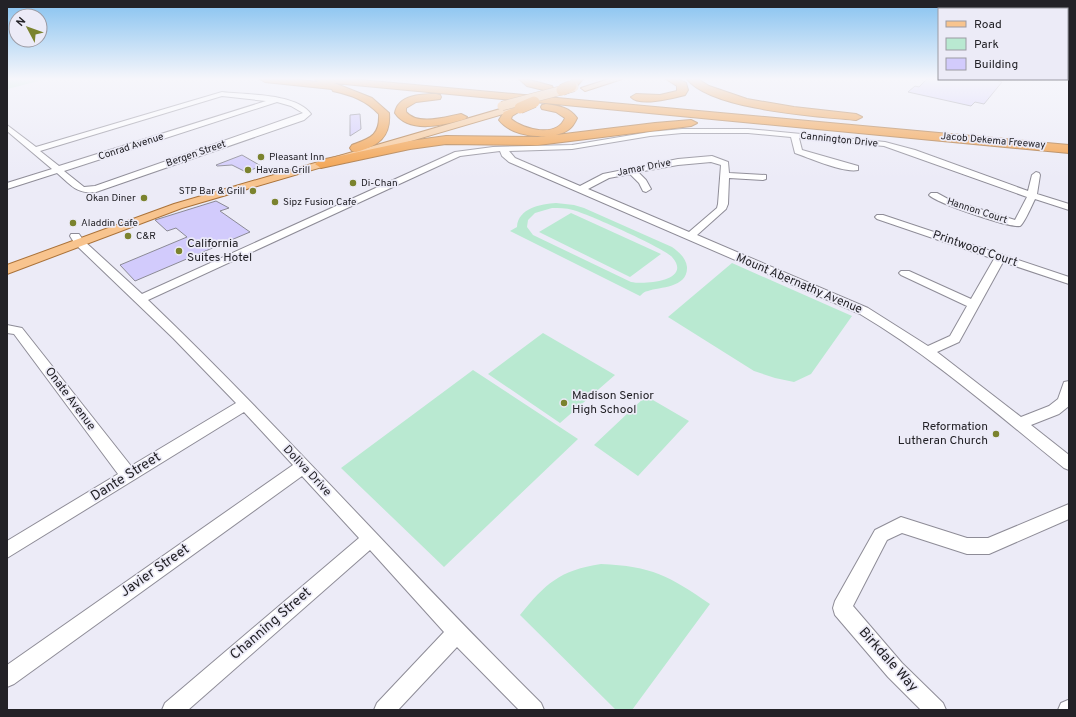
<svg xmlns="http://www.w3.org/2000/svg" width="1076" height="717" font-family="Overpass,sans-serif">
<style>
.green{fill:#b9e9d1;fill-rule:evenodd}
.building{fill:#d2cbfc;stroke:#8b8a95}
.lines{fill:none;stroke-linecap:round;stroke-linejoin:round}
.minor-casing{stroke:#8e8c97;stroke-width:2}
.major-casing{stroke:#aa7239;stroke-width:2}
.highway-casing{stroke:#aa7239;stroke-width:2}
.minor{fill:#fff;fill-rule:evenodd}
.major{fill:#f8c48e;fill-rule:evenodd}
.highway{fill:#f39d43;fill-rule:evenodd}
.major-bridge-casing{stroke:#aa7239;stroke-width:10;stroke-linecap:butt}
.highway-bridge-casing{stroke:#aa7239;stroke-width:12;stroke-linecap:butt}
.major-bridge{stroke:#f8c48e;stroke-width:9}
.highway-bridge{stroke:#f39d43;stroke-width:11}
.poi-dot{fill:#7b832e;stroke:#ecebf7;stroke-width:1.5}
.labels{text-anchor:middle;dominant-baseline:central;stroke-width:3.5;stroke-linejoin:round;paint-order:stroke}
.far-street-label{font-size:10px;fill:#232227;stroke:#ecebf7}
.far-poi-label{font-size:10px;fill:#232227;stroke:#ecebf7;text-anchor:start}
.poi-label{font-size:12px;fill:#232227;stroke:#ecebf7;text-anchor:start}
.street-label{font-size:12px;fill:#232227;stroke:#ecebf7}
.near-street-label{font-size:14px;fill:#232227;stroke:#ecebf7}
</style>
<rect width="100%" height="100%" fill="#ecebf7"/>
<path class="green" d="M7 79H47L7 89Z
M556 203 574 205 584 208 672 247C679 252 686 258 687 267 688 288 660 287 648 291 645 291 642 294 640 296L510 231 517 227C518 208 541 204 556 203ZM552 208C559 208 566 208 573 210 588 214 664 248 672 257 693 281 645 285 631 282L533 235 527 227 528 220 535 213Z
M571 213 661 254 630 277 539 232Z
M732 263 852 316 811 374 794 382 775 378 754 371 668 317Z
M543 333 615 375 560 423 488 374Z
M473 370 578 439 444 567 341 468Z
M646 396 689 421 638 476 594 445Z
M601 564C652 566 669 576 710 604L632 710 615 709 520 615C545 584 560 570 601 564Z"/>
<path class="building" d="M927 79H993L1002 82 984 104 975 102 971 106 908 92 915 86 919 87Z
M360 114 361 129 350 136V115Z
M242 155 261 166 246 172 232 165 217 166 216 165Z
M216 201 229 208 220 211 250 232 135 281 120 265 187 237 176 228 167 231 155 220Z"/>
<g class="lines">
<g class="minor-casing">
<path id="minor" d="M222 92C246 95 296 93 311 114L304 120 96 192C76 194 71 185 57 173L7 189V183L52 169 7 131V125L36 147ZM222 96 266 101 59 166 40 151ZM277 102 291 106 303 113 95 186 84 187 64 171Z
M682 129H748L885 142 915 150 1028 191 1032 175 1036 172 1039 173 1040 175 1037 194 1069 204V210L1035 199C1032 205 1024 224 1020 226 1010 228 936 203 929 195L931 193H937L948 199 1015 220 1027 197 884 146 799 138 802 150 858 166V170C843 173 810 158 795 153L791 137 748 133H682L650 136 572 149 509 151 515 158 580 186 603 174 678 159 712 156 728 162 729 173 766 175V179L763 180 729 178 728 204 726 209 697 235 868 308 928 346 950 336 967 306 901 275 899 273 901 271H909L971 299 994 259 877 219 875 217 877 215H883L1069 277V284L1003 262 959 342 937 352 1021 417 1049 406 1058 399 1064 382 1069 381V406L1059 414 1031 425 1069 455V470L1064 468C997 414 934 358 860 314L509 162 502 156 500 151 460 156 148 300C284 430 407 571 541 703L544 710H519L457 647 398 710H374L377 703 444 632 370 550 188 710H162L165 703 359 538 302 476 14 684 7 687V665L293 465 244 412 7 558V541L118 474 14 334 7 333V325L22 328 131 466 236 403 173 338 75 244 70 236 71 234H79L83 240 142 294 455 152 493 147 572 145 650 132ZM711 162 721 165 718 204 717 208 689 232 588 189 609 178 630 174 639 183 643 191 646 192 651 189 646 180 638 172 678 165Z
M1069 504V519L989 554H967L902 533 887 540 853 606 902 663 943 703 946 710H921L888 677 835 615 833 608 835 601 875 530 901 517 967 538H988Z
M1068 700 1069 710H1058L1061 703Z"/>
</g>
<g class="major-casing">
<path id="major" d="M609 79H622L585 91 581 88Z
M514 105 517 106V110L182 208 7 274V265L174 204Z"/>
</g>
<g class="highway-casing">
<path id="highway" d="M260 79H292L318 82 315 79H350L1069 145V153L334 83 372 98 389 113C391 137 378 146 356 152L352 151 350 148 352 145C370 138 380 136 379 114 366 100 351 95 333 91L332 89 265 82Z
M519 79C530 79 540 83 552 86L553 88 548 91 527 86Z
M573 79H583L575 88H567L566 86Z
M666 79H678L686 83 688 90 685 95C673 98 640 107 631 97L636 94 660 95 677 91V86Z
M687 79H698L709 86 747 99 794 107 856 114 862 117 856 120C817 116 712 110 687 79Z
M436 94 440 95 441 97 440 99 416 102 406 108V112C418 126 445 117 461 114L467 117 465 119C444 125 409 134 395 113 398 95 421 94 436 94Z
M546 104C559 106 569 107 577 118 572 129 567 132 556 135L655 123 691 120 697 123 691 126 538 145 446 144 410 149 321 168 315 164 321 160 410 141 446 136 538 137 546 136C530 137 509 133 499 120L504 112 520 105 525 108 512 116 511 119C524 130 557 138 565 118L556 112 542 109 541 107 542 105Z"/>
</g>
<use href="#minor" class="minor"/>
<use href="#major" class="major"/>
<use href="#highway" class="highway"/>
<g class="major-bridge-casing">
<path id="major-bridge" d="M502 106 574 87"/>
</g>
<g class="highway-bridge-casing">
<path id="highway-bridge" d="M562 90 571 86
M520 108 534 102"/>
</g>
<use href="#major-bridge" class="major-bridge"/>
<use href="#highway-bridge" class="highway-bridge"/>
</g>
<linearGradient id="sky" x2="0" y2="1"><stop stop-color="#86c2f0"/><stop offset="0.44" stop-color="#f6f6fb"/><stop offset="1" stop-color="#f6f6fb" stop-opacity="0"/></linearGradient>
<rect width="1076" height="179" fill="url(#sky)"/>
<g class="poi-dot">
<circle cx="261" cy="157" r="4"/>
<circle cx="248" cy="170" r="4"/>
<circle cx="353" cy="183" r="4"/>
<circle cx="253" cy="191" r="4"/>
<circle cx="144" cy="198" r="4"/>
<circle cx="275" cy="202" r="4"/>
<circle cx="73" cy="223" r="4"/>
<circle cx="128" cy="236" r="4"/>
<circle cx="179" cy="251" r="4"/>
<circle cx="564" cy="403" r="4"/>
<circle cx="996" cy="434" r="4"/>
</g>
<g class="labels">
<g class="far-street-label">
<text transform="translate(839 140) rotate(6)">Cannington Drive</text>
<text transform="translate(993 141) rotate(5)">Jacob Dekema Freeway</text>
<text transform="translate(131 147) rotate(-18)">Conrad Avenue</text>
<text transform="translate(196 154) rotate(-19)">Bergen Street</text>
<text transform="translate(644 168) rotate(-11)">Jamar Drive</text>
<text transform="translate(977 211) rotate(18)">Hannon Court</text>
</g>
<g class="far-poi-label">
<text x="269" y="157">Pleasant Inn</text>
<text x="256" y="170">Havana Grill</text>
<text x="361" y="183">Di-Chan</text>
<text x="245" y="191" text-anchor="end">STP Bar &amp; Grill</text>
<text x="136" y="198" text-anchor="end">Okan Diner</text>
<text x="283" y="202">Sipz Fusion Cafe</text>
<text x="81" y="223">Aladdin Cafe</text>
<text x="136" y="236">C&amp;R</text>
</g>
<g class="poi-label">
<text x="187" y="244">California<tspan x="187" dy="14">Suites Hotel</tspan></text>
<text x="572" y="396">Madison Senior<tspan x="572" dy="14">High School</tspan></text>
<text x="988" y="427" text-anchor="end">Reformation<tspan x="988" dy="14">Lutheran Church</tspan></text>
</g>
<g class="street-label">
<text transform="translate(975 249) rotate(19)">Printwood Court</text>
<text transform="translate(799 284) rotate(23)">Mount Abernathy Avenue</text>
<text transform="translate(70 399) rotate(53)">Onate Avenue</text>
<text transform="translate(307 471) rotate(47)">Doliva Drive</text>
</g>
<g class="near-street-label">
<text transform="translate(126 477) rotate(-32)">Dante Street</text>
<text transform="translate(155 571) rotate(-35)">Javier Street</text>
<text transform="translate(271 624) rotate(-41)">Channing Street</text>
<text transform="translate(888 660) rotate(48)">Birkdale Way</text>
</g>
</g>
<rect width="1076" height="717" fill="none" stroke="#232227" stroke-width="16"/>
<rect x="938" y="8" width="130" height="72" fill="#ecebf7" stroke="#9c9ba4"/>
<rect x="946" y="21" width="20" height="6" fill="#f8c48e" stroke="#9c9ba4"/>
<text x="974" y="28" font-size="12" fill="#232227">Road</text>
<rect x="946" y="38" width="20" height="12" fill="#b9e9d1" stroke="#9c9ba4"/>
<text x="974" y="48" font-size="12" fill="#232227">Park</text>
<rect x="946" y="58" width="20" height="12" fill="#d2cbfc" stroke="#9c9ba4"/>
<text x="974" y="68" font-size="12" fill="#232227">Building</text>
<g transform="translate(28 28) rotate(311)"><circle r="19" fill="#ecebf7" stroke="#9c9ba4"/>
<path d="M0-3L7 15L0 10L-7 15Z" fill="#7b832e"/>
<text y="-6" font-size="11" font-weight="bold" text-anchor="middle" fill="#232227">N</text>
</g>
</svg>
